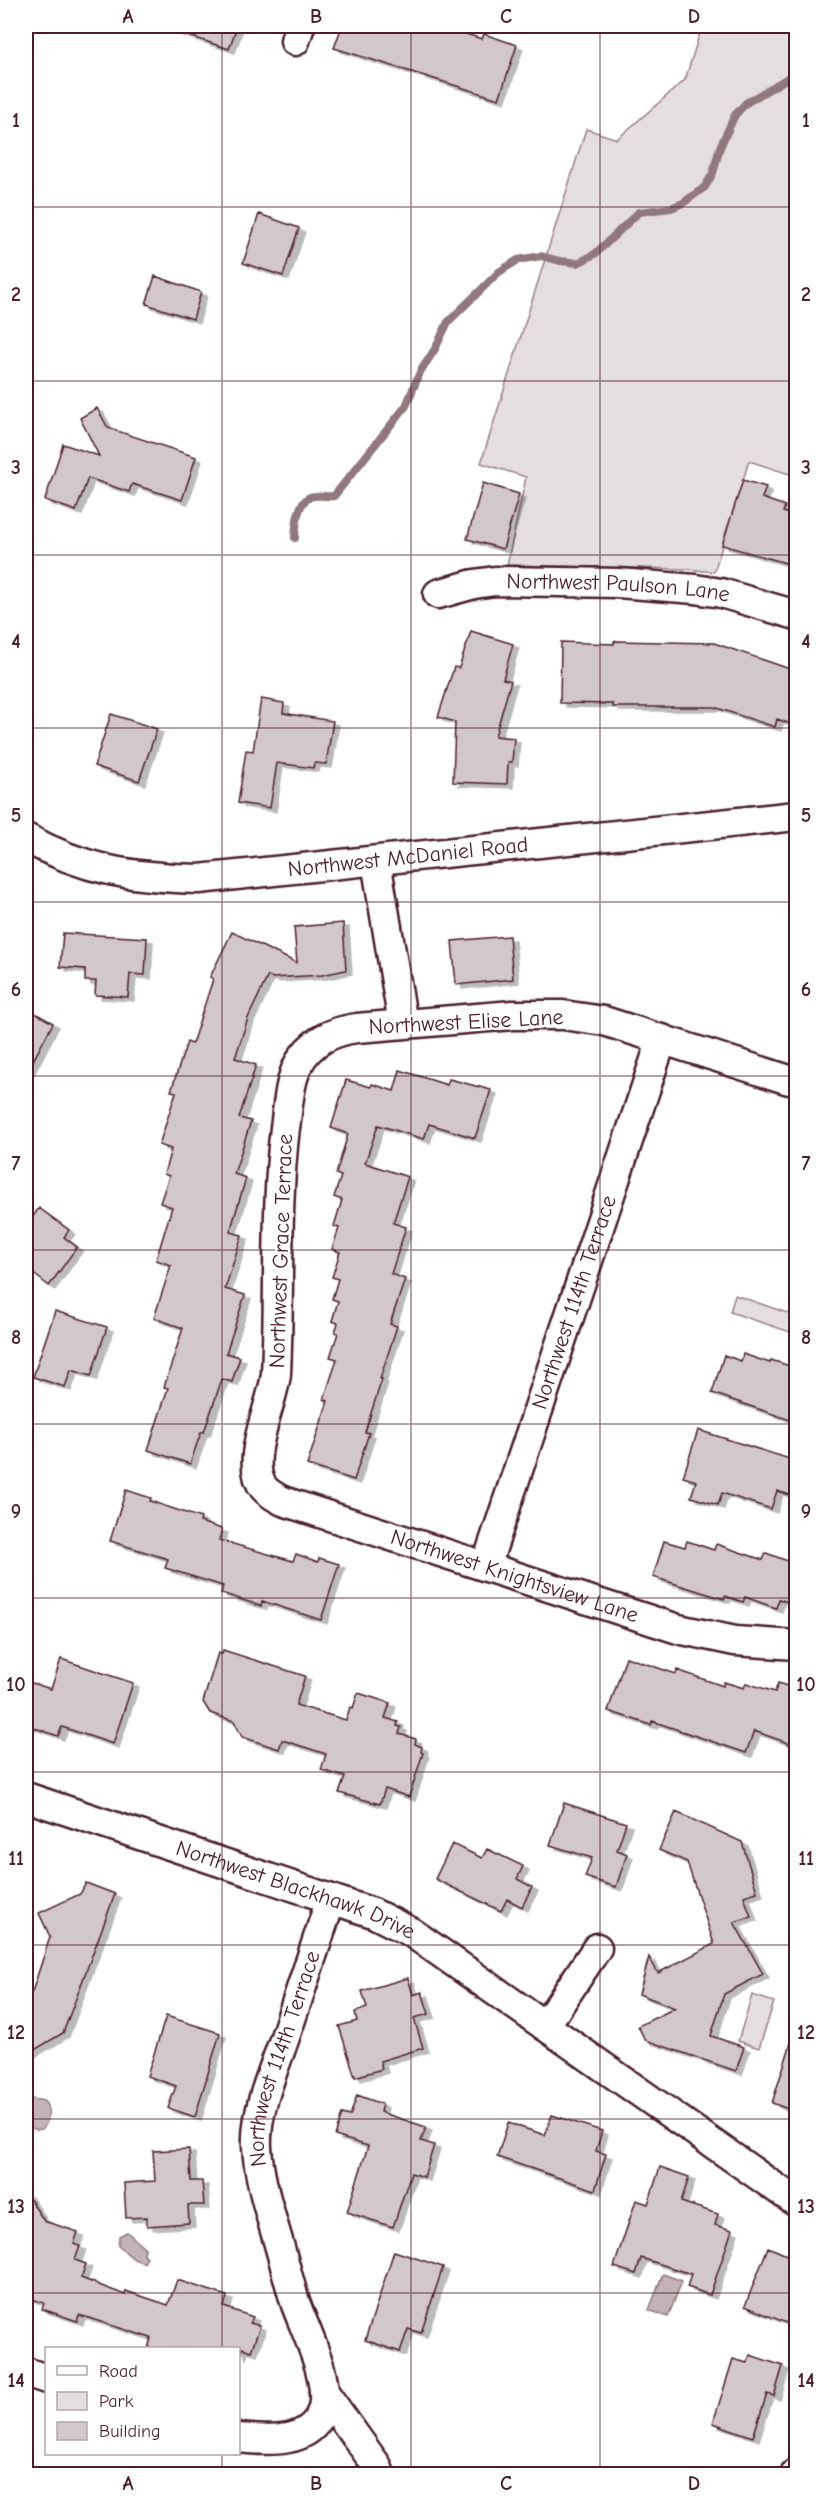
<svg xmlns="http://www.w3.org/2000/svg" width="822" height="2500" font-family="'Comic Neue',sans-serif">
<style>
.green{fill:#e5dee0;stroke:#987e86;stroke-width:1.5}
.water{fill:#c1b3b6;stroke:#91787e;stroke-width:1.5}
.lines{fill:none;stroke-linecap:round;stroke-linejoin:round}
.stream{stroke:#91787e;stroke-width:8}
.building{fill:#d2c7cb;stroke:#4a1f2b;stroke-width:1.5;filter:url(#shadow)}
.minor-casing{stroke:#4a1f2b;stroke-width:33}
.minor{stroke:#fff;stroke-width:28}
.grid{fill:none;stroke:#4a1f2b;stroke-width:1.5;stroke-opacity:0.55}
.labels{text-anchor:middle;dominant-baseline:central;stroke-width:4.5;stroke-linejoin:round;paint-order:stroke}
.street-label{font-size:22px;fill:#4a1f2b;stroke:#fff}
.neatline{fill:none;stroke:#4a1f2b;stroke-width:2}
.grid-label{font-size:20px;text-anchor:middle;font-weight:bold;fill:#4a1f2b}
</style>
<defs>
<filter id="shadow"><feDropShadow dx="6" dy="4" stdDeviation="0" flood-color="#0004"/></filter>
</defs>
<rect width="100%" height="100%" fill="#fff"/>
<filter id="ink" filterUnits="userSpaceOnUse"><feTurbulence type="fractalNoise" baseFrequency=".0167" numOctaves="2"/><feDisplacementMap in="SourceGraphic" scale="12" xChannelSelector="R" yChannelSelector="G"/><feConvolveMatrix kernelMatrix="1 2 1 2 8 2 1 2 1" color-interpolation-filters="sRGB"/></filter>
<g filter="url(#ink)">
<path class="green" d="M702 26 731 28 733 26H796V476L749 461 714 572 686 569 507 565 526 477 481 463 586 129 617 139 685 80Z
M735 1295 796 1316V1334L730 1312Z
M752 1995 774 2002 759 2048 738 2041Z"/>
<path class="water" d="M26 2098 44 2101C51 2109 50 2121 42 2129L37 2130 29 2127V2133L26 2136Z
M127 2232 145 2248 144 2254 147 2257 144 2263 134 2259 118 2246 119 2236Z
M663 2274 682 2281 668 2317 649 2310Z"/>
<g class="lines">
<path class="stream" d="M295 538C296 525 297 503 310 497 317 494 327 497 334 496L406 406 420 372 435 349 448 322 499 272 518 260 541 256 560 261 578 263 595 254 639 212 671 208 683 203 705 187 713 173 720 147 735 115 746 103 796 73"/>
</g>
<path class="building" d="M172 26H237L229 49 171 30Z
M342 26H441L482 39 484 34 517 45 499 99 334 48Z
M259 214 299 228 283 276 243 263Z
M155 276 201 292 193 319 146 304Z
M97 408 108 428 196 457 182 500 132 484 129 492 88 478 76 511 45 500 63 444 99 456 80 418Z
M743 480 766 487 762 498 785 506 783 512 796 516V566L722 545Z
M483 483 519 494 503 549 467 539Z
M471 631 513 644 503 679 511 681 495 736 514 738 512 762H508L507 784 453 782 455 722 438 717 454 667 459 668Z
M614 641 714 643 796 671V726L777 719 775 727 714 707H613V704L560 703 561 642 614 644Z
M261 699 284 703 283 713 333 721 326 764 314 763 313 768 277 763 270 808 238 803 246 750 253 751Z
M111 714 157 729 139 781 94 766Z
M343 923 346 970 322 975 273 978 268 976 248 1018 235 1058 256 1065 239 1118 251 1121 234 1174 246 1178 230 1232 242 1235 225 1289 245 1295 226 1353 240 1357 232 1382 222 1379 204 1432H201L190 1464 148 1450 168 1388 164 1387 183 1328 154 1318 171 1265 156 1260 172 1207 160 1203 169 1176 164 1174 171 1149 159 1145 176 1092 171 1091 187 1042 192 1044 213 979 210 977 232 932 297 963 294 927Z
M63 933 147 938 145 975 130 974 128 997 95 995 96 981H85V969L60 967Z
M509 936 513 979 456 985 452 941Z
M26 1008 53 1023 26 1074Z
M400 1070 447 1085 449 1079 491 1090 475 1138 429 1124 424 1139 378 1125 365 1163 408 1177 393 1223 406 1227 391 1274 405 1279 390 1324 397 1326 380 1379H382L365 1432 369 1433 354 1480 307 1465 328 1401 324 1399 337 1359 330 1357 338 1333 335 1332 338 1323 332 1321 338 1301 332 1299 338 1279 332 1277 340 1252 332 1249 339 1228 334 1226 342 1200 334 1197 341 1176 336 1174 348 1134 331 1128 346 1080 371 1087 372 1084 394 1091Z
M39 1208 69 1230 64 1237 77 1247 49 1286 26 1268V1226Z
M55 1311 107 1327 91 1376 71 1370 65 1387 33 1377Z
M743 1354 770 1363 771 1360 796 1368V1422L712 1393 724 1355 741 1361Z
M698 1430 796 1461V1497L777 1491 771 1509 722 1493 718 1505 691 1497 696 1481 683 1477Z
M126 1490 151 1498 150 1501 201 1518 200 1522 222 1529 219 1540 293 1561 296 1554 318 1562 319 1558 339 1564 321 1620 262 1601 261 1606 221 1593 223 1586 165 1568 168 1559 110 1541Z
M664 1541 685 1547 687 1541 714 1550 716 1544 763 1560 766 1553 796 1564V1605L779 1599 776 1608 745 1597 743 1602 725 1596 724 1599 653 1577Z
M223 1650 305 1676 296 1705 346 1720 350 1707 353 1708 358 1693 390 1703 385 1718 398 1722 397 1726 401 1727 399 1734 416 1739 415 1744 422 1747 421 1752 423 1753 409 1797 385 1789 380 1804 339 1793 345 1777 321 1770 326 1754 282 1740 279 1749 242 1737 234 1721 210 1713 203 1702 218 1653 222 1654Z
M626 1657 676 1674 677 1670 723 1686 724 1682 744 1688 746 1683 775 1692 778 1683 796 1689V1746L754 1731 746 1753 652 1721 651 1725 608 1711Z
M61 1659 133 1683 113 1744 62 1727 58 1736 26 1725V1681L51 1689Z
M564 1803 626 1823 617 1850 627 1854 616 1887 585 1877 592 1858 550 1845Z
M676 1812 742 1842 757 1892 744 1896 751 1917 734 1922 763 1974 724 1994 711 2036 744 2047 736 2071 645 2040 638 2026 675 2008 639 1994 649 1957 658 1973 714 1944 687 1862 659 1850Z
M452 1844 482 1858 487 1849 523 1866 517 1879 532 1887 522 1907 507 1899 501 1911 435 1879Z
M86 1883 115 1894 63 2033 26 2055V1996L32 1992 50 1937 39 1913 80 1894Z
M408 1978 413 1995 422 1992 429 2014 414 2018 423 2048 380 2061 382 2069 355 2077 339 2026 357 2021 355 2012 367 2008 362 1991Z
M166 2016 220 2033 195 2117 168 2108 176 2086 147 2076Z
M792 2040 796 2041V2112L772 2103Z
M357 2095 382 2104 380 2112 426 2127 421 2141 434 2145 424 2177 411 2173 393 2227 347 2212 368 2146 335 2136 342 2114 350 2116Z
M552 2115 602 2131 596 2151 606 2154 595 2190 497 2157 508 2123 545 2135Z
M189 2149 191 2181H202L204 2205H188L189 2223 147 2226V2217L126 2218 124 2183 155 2181 153 2151Z
M660 2167 689 2177 681 2202 718 2214 715 2225 732 2230 710 2295 687 2287 691 2274 641 2258 636 2274 614 2267 636 2200 648 2204Z
M26 2193 44 2221 78 2232 74 2244 80 2246 75 2260 86 2264 81 2278 125 2295 126 2291 168 2305 177 2280 227 2296 224 2307 253 2317 250 2323 260 2326 251 2351 242 2348 240 2355 238 2349H148L151 2338 79 2315 77 2321 42 2309 44 2303 26 2297Z
M768 2247 796 2259 788 2284 796 2287V2327L745 2306Z
M394 2251 443 2267 421 2333 408 2329 400 2352 365 2340Z
M750 2355 783 2366 774 2396 767 2394 753 2437 713 2423 733 2359 747 2363Z"/>
<g class="lines">
<g class="minor-casing">
<g id="minor">
<path d="M295 41 300 26"/>
<path id="s1" d="M438 594 474 584 495 581 618 583 695 589 721 593 796 615"/>
<path id="s2" d="M26 838C86 871 132 877 199 879L796 816"/>
<path d="M376 861 403 1024"/>
<path id="s3" d="M789 1080 604 1021 563 1015H513L357 1028C333 1031 309 1042 298 1065 289 1083 288 1108 285 1128 275 1209 280 1292 276 1374 273 1404 243 1462 264 1488 269 1494 277 1498 283 1501L678 1629 735 1641 796 1645"/>
<path id="s4" d="M486 1566 662 1039"/>
<path id="s5" d="M26 1797 373 1913 411 1932 796 2202"/>
<path d="M545 2026 597 1948"/>
<path d="M26 2372 46 2379"/>
<path d="M324 2392 377 2466 380 2474"/>
<path id="s6" d="M238 2438C267 2441 310 2445 322 2411 332 2381 305 2331 295 2302 289 2282 284 2261 278 2241 269 2210 259 2179 257 2147 255 2110 273 2072 285 2037 300 1991 316 1945 331 1899"/>
<path d="M796 2474V2473"/>
</g>
</g>
<use href="#minor" class="minor"/>
</g>
</g>
<path class="grid" d="M222 26V2348M411 26V2474M600 26V2474M26 207H796M26 381H796M26 555H796M26 728H796M26 902H796M26 1076H796M26 1250H796M26 1424H796M26 1598H796M26 1772H796M26 1945H796M26 2119H796M26 2293H796M222 2454V2474"/>
<g class="labels">
<g class="street-label">
<text stroke="none"><textPath href="#s1" startOffset="182">Northwest Paulson Lane</textPath></text>
<text stroke="none"><textPath href="#s2" startOffset="390">Northwest McDaniel Road</textPath></text>
<text transform="translate(466 1022) rotate(-3)">Northwest Elise Lane</text>
<text transform="translate(281 1251) rotate(-88)">Northwest Grace Terrace</text>
<text stroke="none"><textPath href="#s4" startOffset="278">Northwest 114th Terrace</textPath></text>
<text stroke="none"><textPath href="#s3" startOffset="1210">Northwest Knightsview Lane</textPath></text>
<text stroke="none"><textPath href="#s5" startOffset="285">Northwest Blackhawk Drive</textPath></text>
<text stroke="none"><textPath href="#s6" startOffset="462">Northwest 114th Terrace</textPath></text>
</g>
</g>
<rect width="822" height="2500" fill="none" stroke="#fff" stroke-width="66"/>
<rect x="45" y="2347" width="195" height="108" fill="#ffffff" stroke="#b7a5aa" stroke-width="1.5"/>
<rect x="57" y="2366" width="30" height="9" fill="#ffffff" stroke="#b7a5aa" stroke-width="1.5"/>
<text x="99" y="2377" font-size="18" fill="#4a1f2b">Road</text>
<rect x="57" y="2392" width="30" height="18" fill="#e5dee0" stroke="#b7a5aa" stroke-width="1.5"/>
<text x="99" y="2407" font-size="18" fill="#4a1f2b">Park</text>
<rect x="57" y="2422" width="30" height="18" fill="#d2c7cb" stroke="#b7a5aa" stroke-width="1.5"/>
<text x="99" y="2437" font-size="18" fill="#4a1f2b">Building</text>
<rect x="33" y="33" width="756" height="2434" class="neatline"/>
<g class="grid-label">
<text x="128" y="23">A</text>
<text x="316" y="23">B</text>
<text x="506" y="23">C</text>
<text x="694" y="23">D</text>
<text x="16" y="127">1</text>
<text x="806" y="127">1</text>
<text x="16" y="301">2</text>
<text x="806" y="301">2</text>
<text x="16" y="474">3</text>
<text x="806" y="474">3</text>
<text x="16" y="648">4</text>
<text x="806" y="648">4</text>
<text x="16" y="822">5</text>
<text x="806" y="822">5</text>
<text x="16" y="996">6</text>
<text x="806" y="996">6</text>
<text x="16" y="1170">7</text>
<text x="806" y="1170">7</text>
<text x="16" y="1344">8</text>
<text x="806" y="1344">8</text>
<text x="16" y="1518">9</text>
<text x="806" y="1518">9</text>
<text x="16" y="1691">10</text>
<text x="806" y="1691">10</text>
<text x="16" y="1865">11</text>
<text x="806" y="1865">11</text>
<text x="16" y="2039">12</text>
<text x="806" y="2039">12</text>
<text x="16" y="2213">13</text>
<text x="806" y="2213">13</text>
<text x="16" y="2387">14</text>
<text x="806" y="2387">14</text>
<text x="128" y="2490">A</text>
<text x="316" y="2490">B</text>
<text x="506" y="2490">C</text>
<text x="694" y="2490">D</text>
</g>
</svg>
